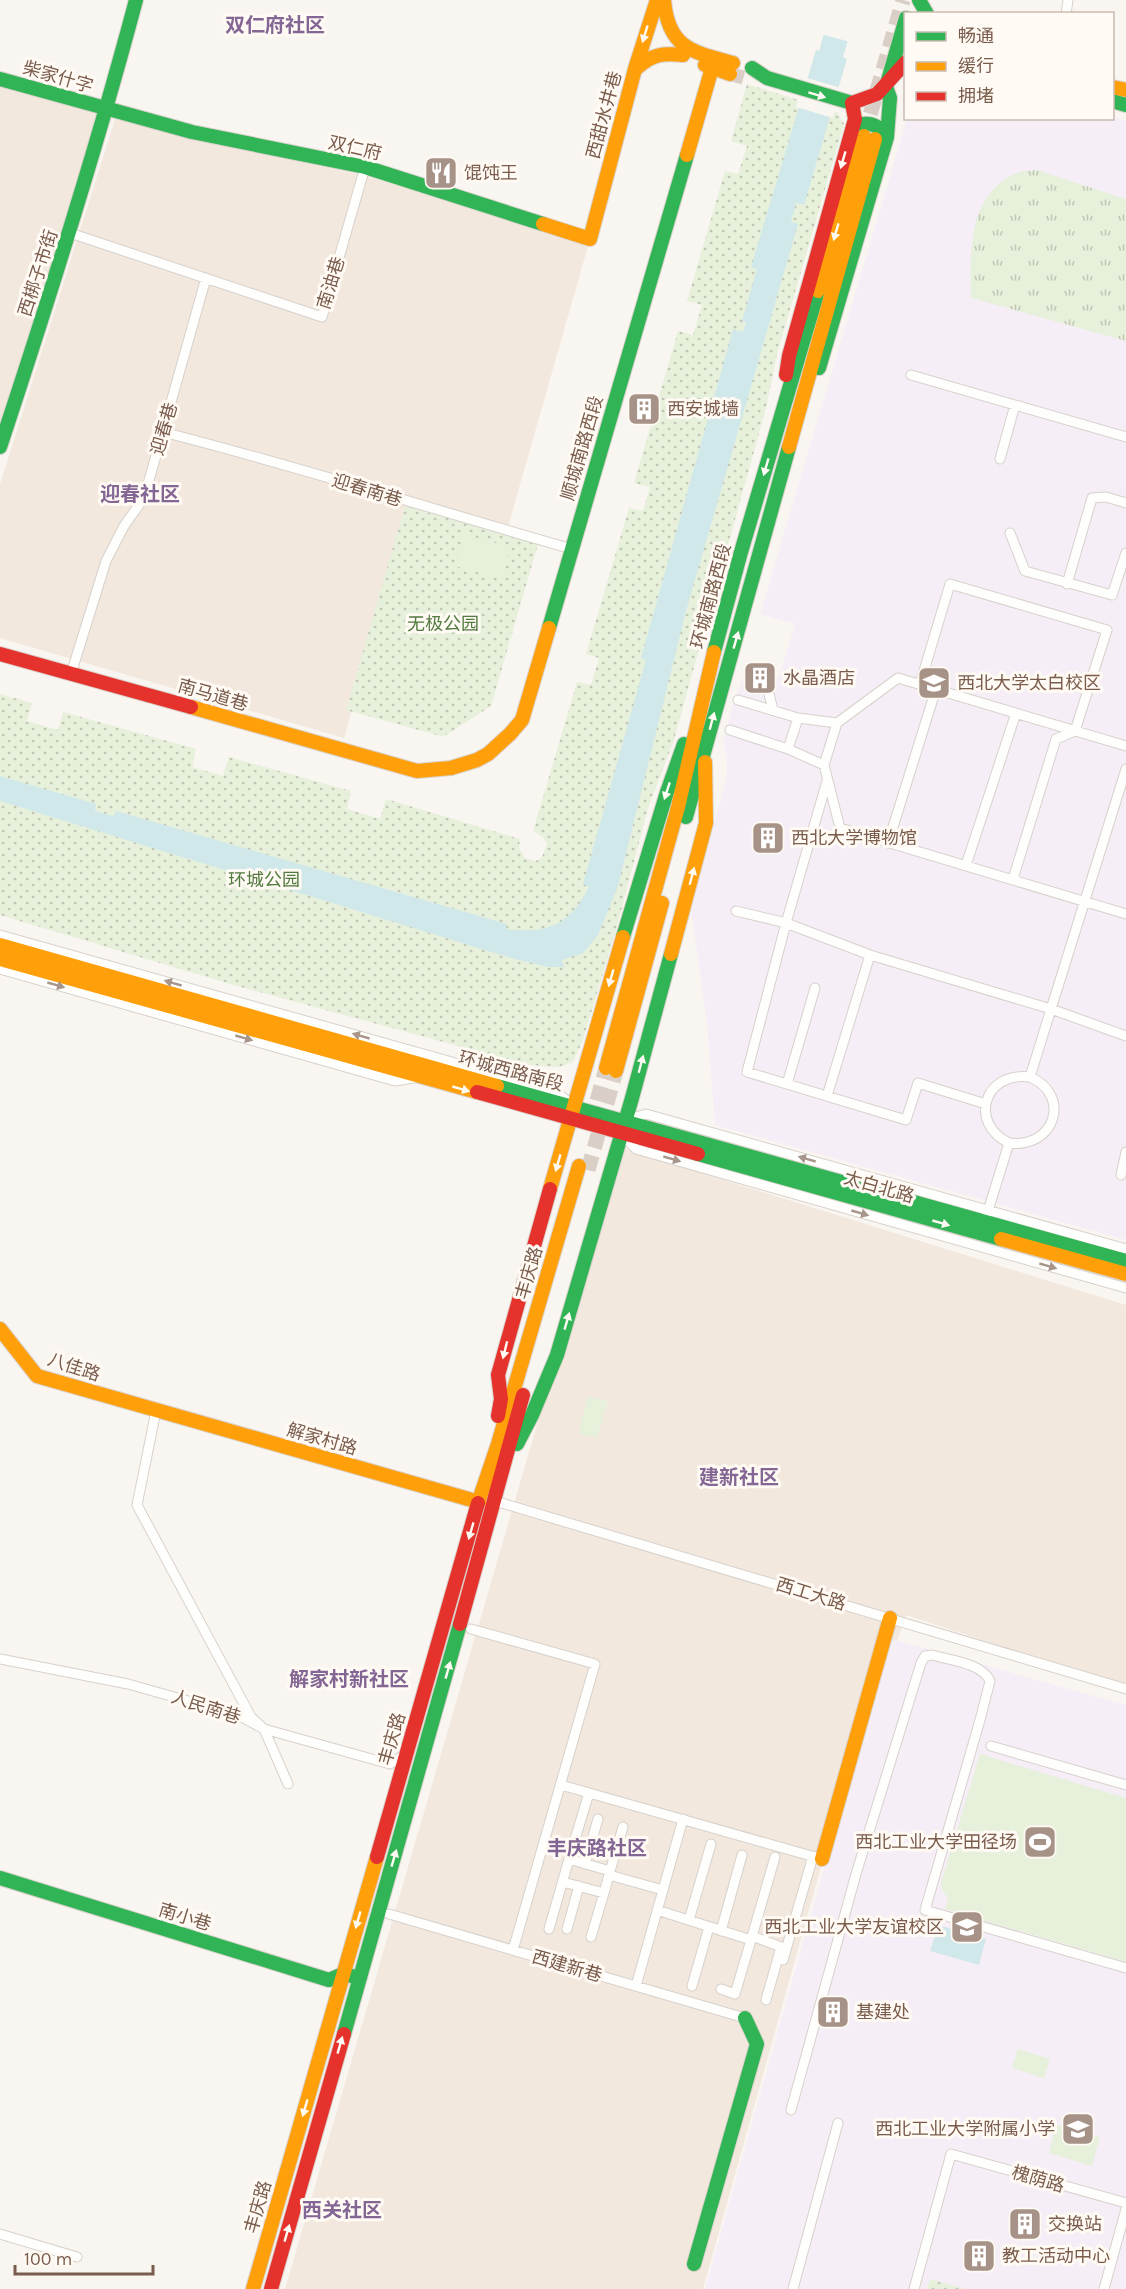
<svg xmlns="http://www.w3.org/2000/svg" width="1126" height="2289" font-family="Karla,'Noto Sans SC',sans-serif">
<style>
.residential{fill:#f2e8de}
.education{fill:#f6eef6}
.grass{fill:url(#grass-tufts)}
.park{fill:url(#park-dots)}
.pitch{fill:#e7f0db}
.water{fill:#d0e8ea}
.pier{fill:#f9f5f0}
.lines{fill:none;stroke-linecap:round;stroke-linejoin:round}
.secondary-tunnel{stroke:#d9cfc7;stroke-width:14;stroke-dasharray:14 7;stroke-linecap:butt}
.primary-tunnel{stroke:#d9cfc7;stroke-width:15;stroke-dasharray:15 8;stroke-linecap:butt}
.street-casing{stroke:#d7d1cb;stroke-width:11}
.fast-casing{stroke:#d9d2cb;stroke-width:16}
.slow-casing{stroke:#d9d2cb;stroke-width:16}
.jam-casing{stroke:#d9d2cb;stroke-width:16}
.street{stroke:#fefefd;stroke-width:9}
.fast{stroke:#30b455;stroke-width:14}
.slow{stroke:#ff9f0a;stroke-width:14}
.jam{stroke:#e5322d;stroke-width:14}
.oneway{fill:#fffaf3}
.oneway2{fill:#a8958b}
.labels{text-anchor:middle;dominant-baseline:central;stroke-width:6;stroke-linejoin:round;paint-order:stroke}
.street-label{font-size:18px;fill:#7a5c4d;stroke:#fffaf3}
.poi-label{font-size:18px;fill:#7a5c4d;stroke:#fffaf3;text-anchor:start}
.park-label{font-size:18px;fill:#537a41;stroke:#fffaf3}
.neighbourhood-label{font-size:20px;font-weight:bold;fill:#846695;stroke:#fffaf3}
</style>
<defs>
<pattern id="grass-tufts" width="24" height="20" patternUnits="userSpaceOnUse" patternTransform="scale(1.5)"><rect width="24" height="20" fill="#e7f0db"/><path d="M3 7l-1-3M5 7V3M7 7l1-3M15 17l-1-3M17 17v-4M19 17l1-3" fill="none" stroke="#c0c6b4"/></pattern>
<pattern id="park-dots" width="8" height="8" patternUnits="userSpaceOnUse" patternTransform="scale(1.5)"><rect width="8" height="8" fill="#e7f0db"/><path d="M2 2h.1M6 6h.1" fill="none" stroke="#c0c6b4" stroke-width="1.8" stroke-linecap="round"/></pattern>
</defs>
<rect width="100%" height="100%" fill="#f9f5f0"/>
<path class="residential" d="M0 81 101 109 0 428Z
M116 116 189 138 360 175 590 239 507 530 412 502 344 738 0 638V484Z
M618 1147 1126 1305V1687L906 1615 825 1853 703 2289H285Z"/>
<path class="education" d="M1113 117 1126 121V1240L715 1125 707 1023 691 909 727 776V758L723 742 732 708 746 668 779 678 795 624 760 614 907 119Z
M889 1638 1126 1705V2289H705Z"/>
<path class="grass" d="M1037 170 1126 199V341L971 298C970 254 967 197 1014 174 1020 171 1029 171 1037 170Z"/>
<path class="park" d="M747 84 837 112 844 124 777 354 766 408 673 743 649 805 615 933 583 1040 573 1062 559 1067 528 1065 230 984 0 915V694L32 703 27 721 58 730 63 712 196 749 192 767 223 776 229 757 351 791 347 809 380 819 386 799 520 839 519 848 525 858 536 861 542 857 547 844 543 837 533 831 577 682 591 685 599 658 586 654 629 508 643 511 650 487 634 483 678 331 693 335 702 305 687 301 725 171 738 174 747 146 731 141Z
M405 506 538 544 491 706 446 735 440 736 346 710Z
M930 2279 965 2289H927Z"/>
<path class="pitch" d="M464 534 510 547 502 579 455 566Z
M588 1396 608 1401 597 1438 578 1433Z
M980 1754 1126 1798V1962L945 1909 948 1899 940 1886Z
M1018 2049 1050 2059 1044 2078 1012 2068Z
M1056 2125 1100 2137 1092 2166 1049 2153Z"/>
<path class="water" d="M833 0H860L843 57 847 59 804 205 796 203 791 222 798 224 686 611 618 886 598 935 583 953 562 960 564 967H548L511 958 0 801V776L96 804 95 811 114 816 116 811 507 924 506 929C548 934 570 925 589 887L583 884 646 660 641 658 733 329 743 332 746 323 742 321 757 269 751 267 816 50 819 51Z
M938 1925 986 1939 979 1965 930 1951Z"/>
<path class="pier" d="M830 0H863L850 42 821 34Z
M804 77 841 88 833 118 796 107Z"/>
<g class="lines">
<path class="secondary-tunnel" d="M730 74 749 79"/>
<path class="primary-tunnel" d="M864 136 903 0
M591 1123 606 1068
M588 1170 616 1071"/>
<g class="street-casing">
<path id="street" d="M1066 14 1068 0
M70 233 322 317 365 167
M911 375 1126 437
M163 432C300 467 435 510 572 549
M1000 459 1015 405
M1010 533 1025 571 1112 595 1126 553
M1067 584 1092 498 1106 497 1126 503
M71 674 106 561 124 526 144 498 206 278
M920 684 950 584 1107 630 1075 731 1056 739 1013 879
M767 686 773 710
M738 700 798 718
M837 723 898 678 1126 746
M730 730 788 749 798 718 837 723 824 765 788 749
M824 765 840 828 1126 914
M827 781 786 923 870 955 1051 1009 1126 769
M888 843 936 689
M966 865 1016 713
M736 911 786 923 747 1072 906 1120 918 1083 986 1104
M0 935 555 1091 570 1103
M0 969 395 1081 414 1078
M787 1084 815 988
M827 1096 870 955
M626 1120 646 1114 1126 1249
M623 1136 636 1149 1126 1288
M1009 1143C1055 1149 1072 1095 1030 1077
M1121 1175 1126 1152
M987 1214 1009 1143C968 1123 984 1071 1030 1077L1051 1009 1126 1036
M156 1411 137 1505 251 1717 264 1729 288 1784
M495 1501 1126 1689
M471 1629 595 1664 513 1950
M0 1659 128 1684 238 1715 264 1729 390 1764 406 1754
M991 1746 1126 1785
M561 1785 822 1859
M569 1859 589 1793
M585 1864 598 1819
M610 1871 623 1827
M609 1875 663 1890 683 1819
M657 1910 751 1940 775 1857
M389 1914 745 2018
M689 1920 711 1844
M549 1929 569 1859 610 1871 604 1893 563 1882
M567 1929 579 1886
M721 1931 742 1855
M752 1936 781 1947 766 2000
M591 1937 604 1893
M783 1960 813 1856
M636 1986 663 1890
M692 1986 709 1927
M721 1989 735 1994 751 1940
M791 2110 856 1874 921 1663 925 1656 932 1655C949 1660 982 1663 990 1681L980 1720 925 1910 1126 1968
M0 2234 77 2257
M793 2289 838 2123
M914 2289 951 2154 1126 2203
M1104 2289 1126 2209"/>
</g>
<g class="fast-casing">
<path id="fast" d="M919 0 927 14
M752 68 767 78 852 103
M0 79 192 132 365 167 543 224
M1112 101 1126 105
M853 127C868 120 878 124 887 137
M819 368 887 137 890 98 886 87 906 18
M0 447C49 299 96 151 136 0
M549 628 687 155
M714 652 741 552 818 291
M686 817 789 447
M623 937 667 792 684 744
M497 1086 1126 1261
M698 1154 1001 1239
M517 1444 532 1415 557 1355 632 1098 671 954
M0 1878 329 1980 343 1974 360 1978
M344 2034 460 1624
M694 2264 757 2044 745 2018"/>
</g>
<g class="slow-casing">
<path id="slow" d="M664 0C668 48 692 52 733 63
M705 65 730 74
M637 68C652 54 663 53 683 55
M1112 87 1126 90
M687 155 712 68
M543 224 590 239 635 69 657 0
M818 291 864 136
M789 447 875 139
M191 707 417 771 451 768 477 760 488 754 510 734 522 720 549 628
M0 945 497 1086
M671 954 706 823 705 762
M0 959 477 1092
M606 1068 678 807 714 652
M616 1071 662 903
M550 1189 623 937
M1001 1239 1126 1274
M0 1329 37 1376 479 1502
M478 1503 498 1444 579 1166
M822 1859 890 1618
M253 2289 377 1857"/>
</g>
<g class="jam-casing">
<path id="jam" d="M786 375 789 356 855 119 852 103 877 94 906 62
M0 654 191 707
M477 1092 698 1154
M498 1416 501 1399 498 1375 550 1189
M460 1624 523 1395
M377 1857 478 1503
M271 2289 344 2034"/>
</g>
<use href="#street" class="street"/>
<use href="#fast" class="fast"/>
<use href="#slow" class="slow"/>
<use href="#jam" class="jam"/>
</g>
<defs><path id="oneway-solid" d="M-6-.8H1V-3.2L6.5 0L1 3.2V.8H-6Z" transform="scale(1.5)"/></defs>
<g class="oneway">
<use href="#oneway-solid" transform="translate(645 34) rotate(107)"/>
<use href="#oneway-solid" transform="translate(817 95) rotate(17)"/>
<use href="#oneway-solid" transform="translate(843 160) rotate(106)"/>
<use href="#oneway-solid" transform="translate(836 232) rotate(106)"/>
<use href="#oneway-solid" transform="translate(766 467) rotate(106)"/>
<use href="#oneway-solid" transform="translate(736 640) rotate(-74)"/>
<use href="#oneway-solid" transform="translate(712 721) rotate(-75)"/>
<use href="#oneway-solid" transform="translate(667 791) rotate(108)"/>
<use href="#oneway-solid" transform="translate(692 876) rotate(-75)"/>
<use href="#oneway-solid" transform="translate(611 978) rotate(106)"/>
<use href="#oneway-solid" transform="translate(641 1064) rotate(-75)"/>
<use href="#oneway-solid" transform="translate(461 1089) rotate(16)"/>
<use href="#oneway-solid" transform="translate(558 1163) rotate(106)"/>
<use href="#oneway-solid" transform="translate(941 1223) rotate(16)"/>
<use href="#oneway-solid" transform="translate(567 1321) rotate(-74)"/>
<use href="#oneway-solid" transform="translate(505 1350) rotate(104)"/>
<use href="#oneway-solid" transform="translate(471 1531) rotate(106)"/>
<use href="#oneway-solid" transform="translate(448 1670) rotate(-74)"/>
<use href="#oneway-solid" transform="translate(394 1858) rotate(-74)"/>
<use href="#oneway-solid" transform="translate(358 1920) rotate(106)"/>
<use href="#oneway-solid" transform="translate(340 2045) rotate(-74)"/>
<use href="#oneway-solid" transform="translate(305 2108) rotate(106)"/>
<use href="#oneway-solid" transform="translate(287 2233) rotate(-74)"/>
</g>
<g class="oneway2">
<use href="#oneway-solid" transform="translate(173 983) rotate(-164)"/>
<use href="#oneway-solid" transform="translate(56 985) rotate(16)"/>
<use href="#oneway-solid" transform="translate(361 1036) rotate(-164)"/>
<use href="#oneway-solid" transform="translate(244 1038) rotate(16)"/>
<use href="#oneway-solid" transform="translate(672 1159) rotate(16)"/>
<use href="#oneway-solid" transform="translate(807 1159) rotate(-164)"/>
<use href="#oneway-solid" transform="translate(860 1213) rotate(16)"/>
<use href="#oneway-solid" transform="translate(1048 1266) rotate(16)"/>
</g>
<defs>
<g id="restaurant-square" transform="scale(1.725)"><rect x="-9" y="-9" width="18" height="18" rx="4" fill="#a69286" stroke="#fffaf3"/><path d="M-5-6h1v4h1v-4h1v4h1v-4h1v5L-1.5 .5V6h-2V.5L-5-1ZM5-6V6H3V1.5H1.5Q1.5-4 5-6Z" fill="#fff"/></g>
<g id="building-square" transform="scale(1.725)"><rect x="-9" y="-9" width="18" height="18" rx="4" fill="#a69286" stroke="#fffaf3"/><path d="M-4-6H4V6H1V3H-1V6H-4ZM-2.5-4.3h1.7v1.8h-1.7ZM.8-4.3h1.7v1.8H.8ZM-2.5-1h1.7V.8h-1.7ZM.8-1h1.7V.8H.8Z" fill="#fff"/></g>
<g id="university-square" transform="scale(1.725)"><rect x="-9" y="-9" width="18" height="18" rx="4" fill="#a69286" stroke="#fffaf3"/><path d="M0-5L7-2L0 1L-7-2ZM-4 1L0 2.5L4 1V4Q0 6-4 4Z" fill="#fff"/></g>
<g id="stadium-square" transform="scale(1.725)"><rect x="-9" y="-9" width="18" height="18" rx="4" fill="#a69286" stroke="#fffaf3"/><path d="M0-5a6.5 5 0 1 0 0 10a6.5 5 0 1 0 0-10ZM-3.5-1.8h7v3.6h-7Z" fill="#fff"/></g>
<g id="school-square" transform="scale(1.725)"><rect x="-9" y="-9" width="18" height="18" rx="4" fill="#a69286" stroke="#fffaf3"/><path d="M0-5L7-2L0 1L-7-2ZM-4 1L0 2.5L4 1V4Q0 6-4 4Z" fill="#fff"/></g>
</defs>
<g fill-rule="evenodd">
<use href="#restaurant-square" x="441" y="173"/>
<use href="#building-square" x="644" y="409"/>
<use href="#building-square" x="760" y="678"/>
<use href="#university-square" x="934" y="683"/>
<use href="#building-square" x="768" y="838"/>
<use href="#stadium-square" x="1040" y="1842"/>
<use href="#university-square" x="967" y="1927"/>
<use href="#building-square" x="833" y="2012"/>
<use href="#school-square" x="1078" y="2129"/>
<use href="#building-square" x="1025" y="2224"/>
<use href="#building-square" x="979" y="2256"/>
</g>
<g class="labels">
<g class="street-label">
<text transform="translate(58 77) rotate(16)">柴家什字</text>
<text transform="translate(604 115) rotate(-75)">西甜水井巷</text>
<text transform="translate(355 148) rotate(13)">双仁府</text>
<text transform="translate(38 273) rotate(-72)">西梆子市街</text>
<text transform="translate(331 283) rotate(-73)">南油巷</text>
<text transform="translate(164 429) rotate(-74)">迎春巷</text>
<text transform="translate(582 448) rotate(-74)">顺城南路西段</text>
<text transform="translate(367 490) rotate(17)">迎春南巷</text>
<text transform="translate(711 596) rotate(-75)">环城南路西段</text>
<text transform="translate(213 695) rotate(16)">南马道巷</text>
<text transform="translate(511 1071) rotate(15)">环城西路南段</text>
<text transform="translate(879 1187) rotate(16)">太白北路</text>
<text transform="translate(529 1273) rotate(-74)">丰庆路</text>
<text transform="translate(74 1367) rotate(18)">八佳路</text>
<text transform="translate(322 1439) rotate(16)">解家村路</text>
<text transform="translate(811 1594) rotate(17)">西工大路</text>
<text transform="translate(206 1707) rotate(18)">人民南巷</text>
<text transform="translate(392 1739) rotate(-74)">丰庆路</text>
<text transform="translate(185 1917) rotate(17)">南小巷</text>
<text transform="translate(567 1966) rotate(16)">西建新巷</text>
<text transform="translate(1038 2179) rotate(16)">槐荫路</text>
<text transform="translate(258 2207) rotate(-74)">丰庆路</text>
</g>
<g class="poi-label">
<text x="464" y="173">馄饨王</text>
<text x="667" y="409">西安城墙</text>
<text x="783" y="678">水晶酒店</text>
<text x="957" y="683">西北大学太白校区</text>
<text x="791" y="838">西北大学博物馆</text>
<text x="1017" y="1842" text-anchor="end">西北工业大学田径场</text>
<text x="944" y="1927" text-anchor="end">西北工业大学友谊校区</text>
<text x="856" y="2012">基建处</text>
<text x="1055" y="2129" text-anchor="end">西北工业大学附属小学</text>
<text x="1048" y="2224">交换站</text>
<text x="1002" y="2256">教工活动中心</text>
</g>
<g class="park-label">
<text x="443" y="624">无极公园</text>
<text x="264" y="880">环城公园</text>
</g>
<g class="neighbourhood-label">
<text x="275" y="25">双仁府社区</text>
<text x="140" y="494">迎春社区</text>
<text x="739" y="1477">建新社区</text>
<text x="349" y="1679">解家村新社区</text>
<text x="597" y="1848">丰庆路社区</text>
<text x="342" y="2210">西关社区</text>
</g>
</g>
<rect x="904" y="12" width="210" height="108" fill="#fffaf3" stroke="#cabbb1" stroke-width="1.5"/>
<rect x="916" y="32" width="30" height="9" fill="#30b455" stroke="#cabbb1" stroke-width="1.5"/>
<text x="958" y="42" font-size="18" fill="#7a5c4d">畅通</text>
<rect x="916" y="62" width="30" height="9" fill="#ff9f0a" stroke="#cabbb1" stroke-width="1.5"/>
<text x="958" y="72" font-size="18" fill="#7a5c4d">缓行</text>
<rect x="916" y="92" width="30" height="9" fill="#e5322d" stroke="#cabbb1" stroke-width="1.5"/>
<text x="958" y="102" font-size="18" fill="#7a5c4d">拥堵</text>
<path d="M15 2265v9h138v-9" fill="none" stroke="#7a5c4d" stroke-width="3"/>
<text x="24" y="2265" font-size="18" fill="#7a5c4d" stroke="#fffaf3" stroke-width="4.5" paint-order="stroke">100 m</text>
</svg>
